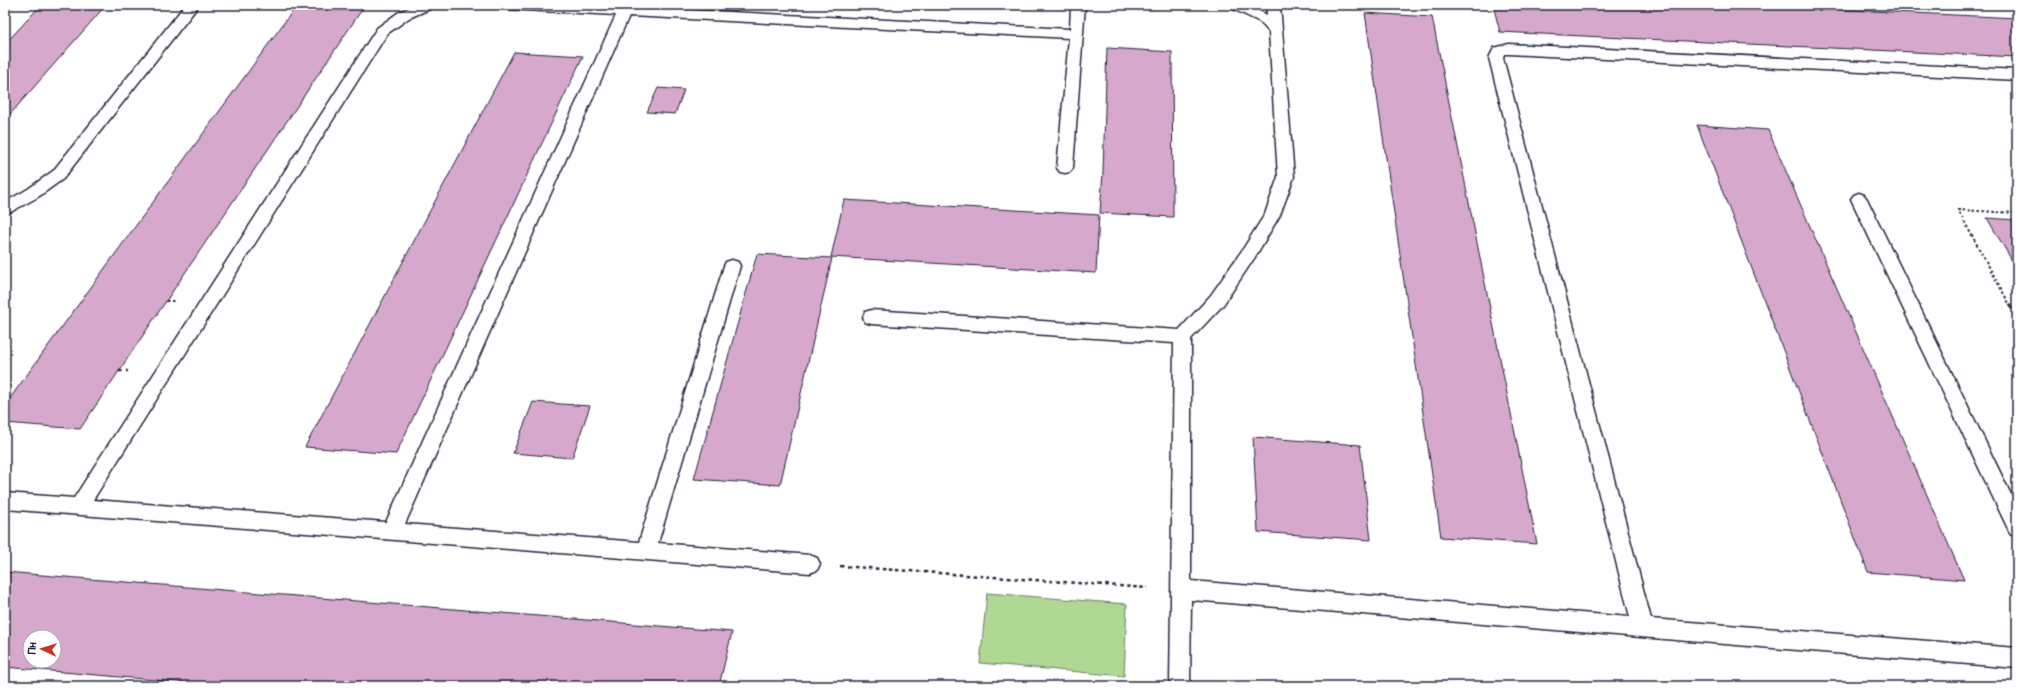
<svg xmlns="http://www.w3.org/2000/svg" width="2022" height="691" font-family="Pangolin,sans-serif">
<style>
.green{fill:#afd895;stroke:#687d68}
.building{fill:#d6a9cc;stroke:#22223b;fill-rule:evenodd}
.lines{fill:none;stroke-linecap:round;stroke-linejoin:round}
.service-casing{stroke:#22223b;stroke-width:3}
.path-far1{stroke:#22223b;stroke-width:2;stroke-dasharray:2.5 2.5;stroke-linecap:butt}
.path{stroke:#22223b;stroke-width:2.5;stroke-dasharray:3.5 3.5;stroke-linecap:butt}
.service{fill:#fff;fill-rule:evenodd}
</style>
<rect width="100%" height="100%" fill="#fff"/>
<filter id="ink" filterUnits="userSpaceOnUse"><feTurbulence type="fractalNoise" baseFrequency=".025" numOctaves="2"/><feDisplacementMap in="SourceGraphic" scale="8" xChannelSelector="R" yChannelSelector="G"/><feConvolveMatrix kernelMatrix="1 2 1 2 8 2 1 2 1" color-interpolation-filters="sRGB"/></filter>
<g filter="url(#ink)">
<path class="green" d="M987 593 1127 604 1124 676 980 663Z"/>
<path class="building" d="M41 5H106L5 120V44Z
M297 5H365L80 429 5 423V405Z
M1493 5H1746L2017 18V57L1500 32Z
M1365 13 1432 17 1537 544 1441 537Z
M1107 48 1172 52 1173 217 1100 213 1103 172Z
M514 52 583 56 396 454 305 447Z
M658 88 684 90 675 114 647 112Z
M1697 125 1768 130 1964 580 1868 572Z
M844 200 1099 215 1096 273 831 257Z
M1987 218 2017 220V269Z
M757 254 832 258 780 485 694 479Z
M533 402 590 406 572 458 513 453Z
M1253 437 1360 445 1371 540 1258 532Z
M5 572 732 632 719 686H224L5 667ZM30 637H54V661H30Z"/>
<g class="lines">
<g class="service-casing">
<path id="service" d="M185 5H199L63 179 38 197 5 215V202L28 189 53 171Z
M415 5H434L432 8 409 18 387 34 93 500 386 522 616 15 504 9 499 8 497 5H587L1070 29 1071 5H1085L1073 168 1070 172 1065 173 1060 172 1057 168 1069 38 629 16 405 524 639 542 724 266 726 262 732 260 738 262 740 266 658 543 810 555 817 558 820 564 817 570 810 573 5 509V493L74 498 377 28 399 12Z
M1229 5H1247L1267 15 1266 5H1280L1294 177 1280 215 1255 257 1223 305 1191 339V581L1630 617 1489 58 1494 48 1509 44 2017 70V80L1509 54H1504L1503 58 1651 619 2017 648V668L1191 600 1190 686H1170L1174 343 871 324 865 322 863 317 865 312 871 310 1179 330 1211 295 1243 249 1265 214 1278 177 1269 32 1260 22 1231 8Z
M1859 193 1864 195 1867 199 2017 507V536L2010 533 1851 199 1854 195Z"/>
</g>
<path class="path-far1" d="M166 301H174
M2011 307 1958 210 2017 213"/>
<path class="path" d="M2010 306 2017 318
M119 371H128
M840 566 1148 588"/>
<use href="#service" class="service"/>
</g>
</g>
<rect width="2022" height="691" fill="none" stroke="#fff" stroke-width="20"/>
<rect x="10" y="10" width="2002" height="671" fill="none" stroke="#22223b" stroke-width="1.5" filter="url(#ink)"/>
<g transform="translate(42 649) rotate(274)"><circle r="19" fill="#ffffff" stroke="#a7a7b1"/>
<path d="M0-3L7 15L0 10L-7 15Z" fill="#c8321e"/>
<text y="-6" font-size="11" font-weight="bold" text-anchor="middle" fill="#22223b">Пн</text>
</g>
</svg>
